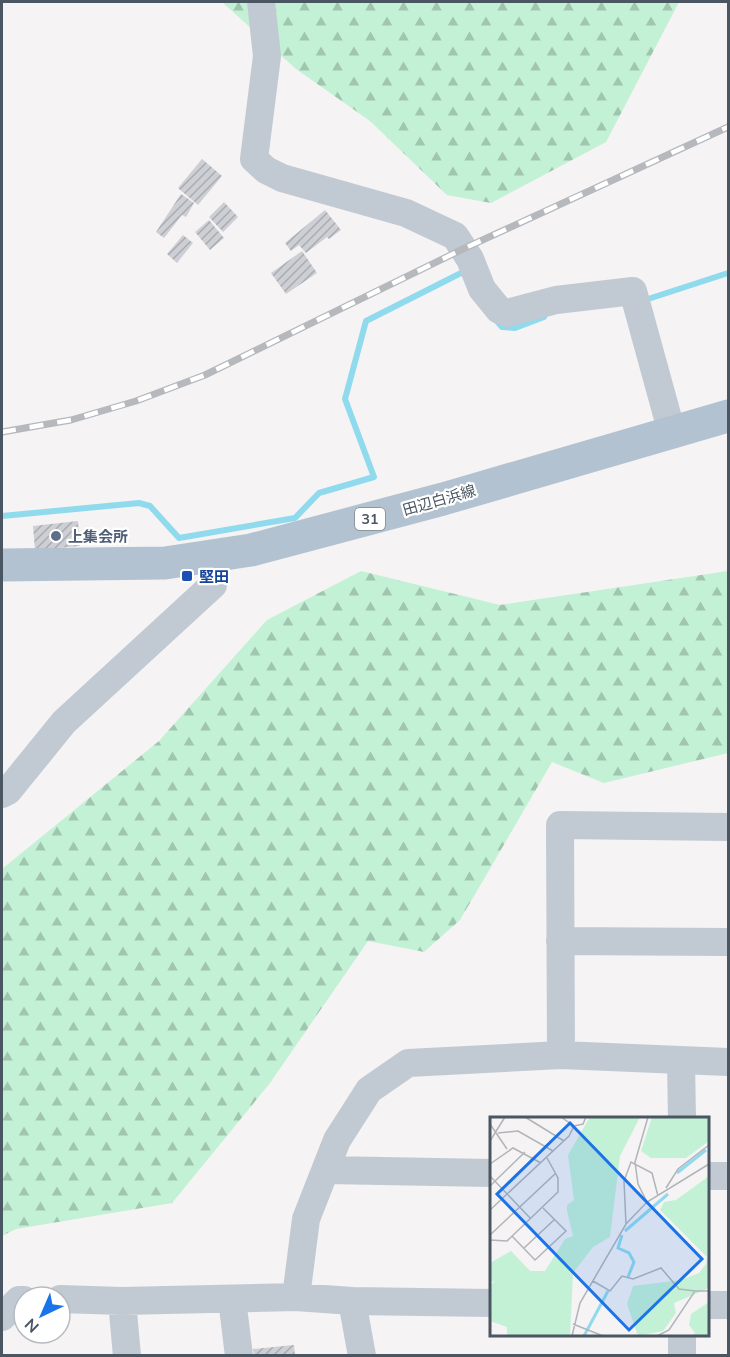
<svg xmlns="http://www.w3.org/2000/svg" width="730" height="1357" font-family="Mulish,'Noto Sans JP',sans-serif">
<style>
.forest{fill:url(#forest-firs)}
.lines{fill:none;stroke-linecap:round;stroke-linejoin:round}
.stream{stroke:#90daee;stroke-width:6}
.building{fill:url(#building-hatch)}
.minor{stroke:#c1cad2;stroke-width:28}
.major{stroke:#b3c2d1;stroke-width:33}
.rail-casing{stroke:#b5b8bd;stroke-width:7}
.rail{stroke:#fff;stroke-width:4.5;stroke-dasharray:14;stroke-linecap:butt}
.service-dot{fill:#5c6f8a;stroke:#fff;stroke-width:2}
.transit-dot{fill:#1a4fb4;stroke:#fff;stroke-width:2}
.labels{text-anchor:middle;dominant-baseline:central;stroke-width:4.5;stroke-linejoin:round;paint-order:stroke}
.shield{fill:#fff;stroke:#808990;stroke-width:1.5}
.shield-label{font-size:14px;font-weight:bold;fill:#4a5661}
.street-label{font-size:15px;fill:#4a5661;stroke:#fff}
.service-label{font-size:15px;font-weight:bold;fill:#4e5e75;stroke:#fff;text-anchor:start}
.transit-label{font-size:15px;font-weight:bold;fill:#164399;stroke:#fff;text-anchor:start}
.inset-river{fill:none;stroke:#90daee;stroke-width:3}
.inset-road{fill:none;stroke:#b1b4b9;stroke-width:1.5}
.view{fill:#1a73e8;fill-opacity:0.15;stroke:#1a73e8;stroke-width:3}
.inset-edge{fill:none;stroke:#4a5661;stroke-width:3}
</style>
<defs>
<pattern id="forest-firs" width="22" height="20" patternUnits="userSpaceOnUse" patternTransform="scale(1.5)"><rect width="22" height="20" fill="#c3f1d5"/><path d="M5 1l3.5 6h-7zM16 11l3.5 6h-7z" fill="#a0c6b0"/></pattern>
<pattern id="building-hatch" width="6" height="6" patternUnits="userSpaceOnUse" patternTransform="scale(1.5)"><rect width="6" height="6" fill="#cdcfd5"/><path d="M-1 1l2-2M0 6l6-6M5 7l2-2" fill="none" stroke="#a8abb0"/></pattern>
</defs>
<rect width="100%" height="100%" fill="#f5f3f3"/>
<path class="forest" d="M222 2H679L606 142 491 203 447 195 370 121 296 69Z
M361 571 500 605 728 571V753L604 783 552 762 460 920 424 952 368 941 270 1083 172 1203 16 1229 2 1236V869L159 741 267 620Z"/>
<g class="lines">
<path class="stream" d="M642 301 728 273
M496 320 502 327 515 328 544 317
M2 516 139 503 150 506 179 538 295 518 319 493 374 477 345 399 366 321 463 272 466 274"/>
</g>
<path class="building" d="M202 159 222 176 198 205 178 188Z
M181 194 194 203 186 217 182 215 164 238 156 232Z
M224 202 238 217 223 232 209 217Z
M325 210 341 230 329 239 327 237 306 253 299 245 291 251 285 243Z
M209 220 224 238 210 250 195 232Z
M183 235 193 243 177 263 167 254Z
M302 251 317 273 286 294 271 273Z
M78 521 80 546 35 550 33 526Z
M294 1345 295 1356H254L253 1349Z"/>
<g class="lines">
<path class="minor" d="M261 2 267 56 254 159 266 170 282 178 406 213 455 236 470 259 482 289 499 310 507 313 556 300 633 291 672 433
M2 794 8 791 64 722 213 585 215 557
M560 941 728 942
M561 1055 560 825 728 827
M681 1062 682 1118
M326 1170 492 1173
M708 1176H728
M296 1297 306 1219 337 1140 369 1090 408 1063 561 1055 728 1062
M60 1299 122 1301 296 1297 352 1301 492 1303
M232 1299 239 1356
M122 1301 127 1356
M352 1301 362 1356
M708 1305H728
M2 1317 19 1300H24
M682 1356V1334"/>
<path class="major" d="M2 565 165 563 251 550 443 499 728 416"/>
<g class="rail-casing">
<path id="rail" d="M2 432 71 420 136 401 205 375 463 249 728 127"/>
</g>
<use href="#rail" class="rail"/>
</g>
<circle class="service-dot" cx="56" cy="536" r="6"/>
<rect class="transit-dot" x="181" y="570" width="12" height="12" rx="3"/>
<g class="labels">
<rect class="shield" x="355" y="508" width="30" height="22" rx="4.5"/>
<g class="shield-label">
<text x="370" y="519">31</text>
</g>
<g class="street-label">
<text transform="translate(439 500) rotate(-16)">田辺白浜線</text>
</g>
<g class="service-label">
<text x="68" y="536">上集会所</text>
</g>
<g class="transit-label">
<text x="199" y="576">堅田</text>
</g>
</g>
<g transform="translate(490 1117)">
<rect width="219" height="219" fill="#f5f3f3"/>
<path d="M100 0H150L130 39 120 120 103 130 83 156 80 219H17V210L0 204V168L5 164 0 165V146L21 134 40 154H55L75 122 83 119 77 94V88L84 83 78 38ZM162 0H219V24L196 41H161L151 34ZM219 59V171L184 186 186 196 173 214 148 219 137 187 143 169 191 163 209 156 216 147 217 140 170 93 174 85 186 83ZM219 185V219H202L205 216 199 208 201 197Z" fill="#c3f1d5"/>
<path class="inset-river" d="M187 56 216 33M135 114 178 77M132 118 128 131 139 136 144 145 138 160M94 219 118 174"/>
<path class="inset-road" d="M35 0 74 24M71 0 84 9 93 7 96 0M0 7 17 32M8 16 28 14 63 34M0 24 15 0M0 47 23 31 51 46M0 59 41 102M0 69 35 35M176 71 188 52 219 28M157 85 148 67 145 45 158 0M0 93 79 19 84 9M136 107 134 64 141 45 162 56 168 79M0 118 66 56M22 119 45 143 76 114 53 91M0 123 17 124 68 75V61L57 41M34 131 65 102M103 164 120 174 132 159 143 162 171 151 189 172 205 174M83 207 113 219M82 219 90 186 136 107 157 85 219 47M167 219 179 213 205 174H219"/>
<path class="view" d="M80 6 212 142 139 213 7 77Z"/>
<rect width="219" height="219" class="inset-edge"/>
</g>
<rect width="730" height="1357" fill="none" stroke="#4a5661" stroke-width="6"/>
<g transform="translate(42 1315) rotate(224)"><circle r="28" fill="#ffffff" stroke="#b7bbc0" stroke-width="1.5"/>
<path d="M0-4.5L10 22L0 15L-10 22Z" fill="#1a73e8"/>
<text y="-9" font-size="16" font-weight="bold" text-anchor="middle" fill="#4a5661">N</text>
</g>
</svg>
